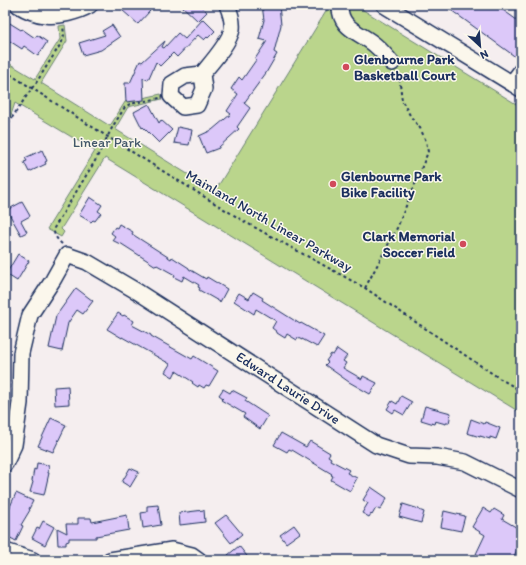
<svg xmlns="http://www.w3.org/2000/svg" width="526" height="565" font-family="Itim,sans-serif">
<style>
.green{fill:#bad58c;stroke:#6a8275}
.building{fill:#dcc8f9;stroke:#1b2f5e}
.lines{fill:none;stroke-linecap:round;stroke-linejoin:round}
.minor-casing{stroke:#1b2f5e;stroke-width:18}
.path{stroke:#1b2f5e;stroke-width:2;stroke-dasharray:3 3;stroke-linecap:butt}
.minor{stroke:#fbf7ec;stroke-width:15}
.poi-dot{fill:#d1495b;stroke:#fbf7ec;stroke-width:1.5}
.labels{text-anchor:middle;dominant-baseline:central;stroke-width:3;stroke-linejoin:round;paint-order:stroke}
.poi-label{font-size:14px;font-weight:bold;fill:#1b2f5e;stroke:#fbf7ec;text-anchor:start}
.park-label{font-size:14px;fill:#43586a;stroke:#fbf7ec}
.street-label{font-size:14px;fill:#1b2f5e;stroke:#fbf7ec}
</style>
<rect width="100%" height="100%" fill="#f5eeef"/>
<filter id="ink" filterUnits="userSpaceOnUse"><feTurbulence type="fractalNoise" baseFrequency=".025" numOctaves="2"/><feDisplacementMap in="SourceGraphic" scale="8" xChannelSelector="R" yChannelSelector="G"/><feConvolveMatrix kernelMatrix="1 2 1 2 8 2 1 2 1" color-interpolation-filters="sRGB"/></filter>
<g filter="url(#ink)">
<path class="green" d="M330 5H355L521 107V413L105 158 61 229 64 232 61 237 47 229 95 151 15 103 5 133V61L35 79 60 39 59 26 65 25 67 41 41 83 110 126 125 102 161 94 162 99 128 107 115 129 215 191Z"/>
<path class="building" d="M127 5H143L150 11 138 24 122 10Z
M181 5H200L207 12 198 21Z
M262 5H279L281 25 274 52 277 54 266 73 244 103 250 108 237 127 239 129 219 147V148L206 153 199 136 212 130 231 114 227 111 238 94 231 89 239 77 242 80 256 60 255 59 267 41 259 39 264 20Z
M444 5H496L521 23V52L517 58Z
M203 19 215 31 208 38 207 37 204 40 198 35 177 57 173 53 160 66 156 62 148 80 143 78 144 100 126 102 125 83H130L140 61 142 62 165 41 162 47 164 48 178 33 185 39Z
M8 22 21 30 22 29 35 38 37 35 47 42 38 56 24 46 22 49 5 38V27Z
M112 25 120 37 101 50 83 55 79 43 105 35 102 31Z
M149 104 159 123 161 120 172 130 159 143 143 127 142 128 134 112Z
M178 127 192 130 189 145 174 143Z
M42 150 47 161 45 162 46 164 29 172 24 162 27 161 25 158Z
M90 197 102 205 98 211 101 213 95 221 93 220 91 222 79 215Z
M22 202 30 216 21 221 27 232 21 235 7 210Z
M119 224 133 232 132 234 171 259 172 257 189 268V269L206 279 207 277 227 289 220 302 199 290 200 288 198 287 199 285 184 276 182 281 174 277 175 275 157 265 156 266 120 243V244L112 240 115 236 111 233 115 227 117 228Z
M18 254 29 261 17 281 6 274Z
M76 288 93 301 83 314 77 310 68 323 62 351 49 348 56 316Z
M253 292 263 298 262 300 300 324 301 323 324 336 317 347 302 339V340L298 338 297 340 287 334 285 338 277 333V332L272 328 276 321 256 309 254 314 234 301 239 293 249 299Z
M118 313 123 316 124 315 134 321 132 325 151 335V336L192 359 194 356 218 371 209 386 206 385 204 388 199 385 198 387 192 383 193 382 176 371 173 377 165 372 170 364 122 337V338L107 329Z
M337 349 347 356 343 361 346 363 343 368 362 379 363 376 377 383 370 394 349 382 325 365 328 362 326 361 331 354 333 355Z
M68 386 69 404 55 405 54 387Z
M223 389 230 393 232 390 247 398 245 401 268 416 260 429 243 417 245 414 221 400 223 398 219 395Z
M401 396 412 402 404 415 395 410 393 413 387 409 392 401 397 404Z
M425 406 451 413 449 423H446V424L435 421 434 424 421 420Z
M51 418 66 425 53 452 38 446Z
M471 419 484 424 485 422 500 428 496 439 490 437V439L480 436V437L467 433Z
M281 433 306 447 310 441 330 453 328 456 331 458 330 460 349 470 347 473 357 478 350 491 331 480 333 476 331 475 332 474 292 450H291L289 449 287 452 274 445Z
M37 463 49 465 48 473H49L44 495 30 492 33 482 32 481 34 469 36 470Z
M130 468 139 472 130 487 122 482Z
M371 487 387 498 380 510 376 508 372 515 371 514 369 517 362 513 368 503 363 500Z
M16 493 33 501 29 509 30 510 21 525 23 526 16 541 5 535V518Z
M403 504 419 509V510L424 512 421 523 399 517Z
M158 505 161 525 143 528 141 513 147 512V506Z
M483 508 491 513 494 509 504 515 502 519 521 530V542L512 560H487L476 554 485 535 472 527Z
M204 510 205 522 180 525 179 513Z
M444 511 465 516 461 531 441 527Z
M127 515 129 530 96 536V538H69V541L66 542V545H58L57 528 67 533 66 524H78V518H91L92 522Z
M226 515 242 534 231 543 215 523Z
M43 521 54 527 45 545 32 538 37 528 39 529Z
M294 525 300 533 286 543 280 535Z
M239 546 250 560H232L228 555Z"/>
<g class="lines">
<g class="minor-casing">
<path id="minor" d="M18 5C26 10 35 14 45 15 58 17 78 12 90 5
M340 5C339 29 360 32 375 45 381 50 387 57 392 63
M384 5 521 89
M202 74 204 89 197 105 183 107 171 96 172 84 185 76 202 74C211 63 230 42 232 29 233 21 230 12 227 5
M512 83 521 71
M5 464 14 445 20 403 21 353 30 315 53 280 67 255 87 262 138 292 376 445 409 456 437 457 465 462 521 490
M5 551 33 560
M110 560 172 550 192 555 199 560"/>
</g>
<path class="path" d="M5 71 108 137 245 222 365 288 499 378 521 391
M5 128 32 88 36 83 62 42 64 35 63 26
M62 244C57 239 53 235 54 228L95 161 113 126 125 107 130 104 160 98
M365 288 397 228 428 152 426 141 420 128 411 117 402 101 399 75 398 73"/>
<use href="#minor" class="minor"/>
</g>
</g>
<g class="poi-dot">
<circle cx="346" cy="67" r="4"/>
<circle cx="333" cy="184" r="4"/>
<circle cx="463" cy="244" r="4"/>
</g>
<g class="labels">
<g class="poi-label">
<text x="354" y="59">Glenbourne Park<tspan x="354" dy="16">Basketball Court</tspan></text>
<text x="341" y="176">Glenbourne Park<tspan x="341" dy="16">Bike Facility</tspan></text>
<text x="455" y="236" text-anchor="end">Clark Memorial<tspan x="455" dy="16">Soccer Field</tspan></text>
</g>
<g class="park-label">
<text x="107" y="142">Linear Park</text>
</g>
<g class="street-label">
<text transform="translate(269 221) rotate(30)">Mainland North Linear Parkway</text>
<text transform="translate(288 388) rotate(33)">Edward Laurie Drive</text>
</g>
</g>
<rect width="526" height="565" fill="none" stroke="#fbf7ec" stroke-width="20"/>
<rect x="10" y="10" width="506" height="545" fill="none" stroke="#1b2f5e" stroke-width="1.5" filter="url(#ink)"/>
<g transform="translate(480 46) rotate(154)" stroke="#fbf7ec" stroke-width="3" paint-order="stroke">
<path d="M0-3L7 15L0 10L-7 15Z" fill="#1b2f5e"/>
<text y="-6" font-size="11" font-weight="bold" text-anchor="middle" fill="#1b2f5e">N</text>
</g>
</svg>
